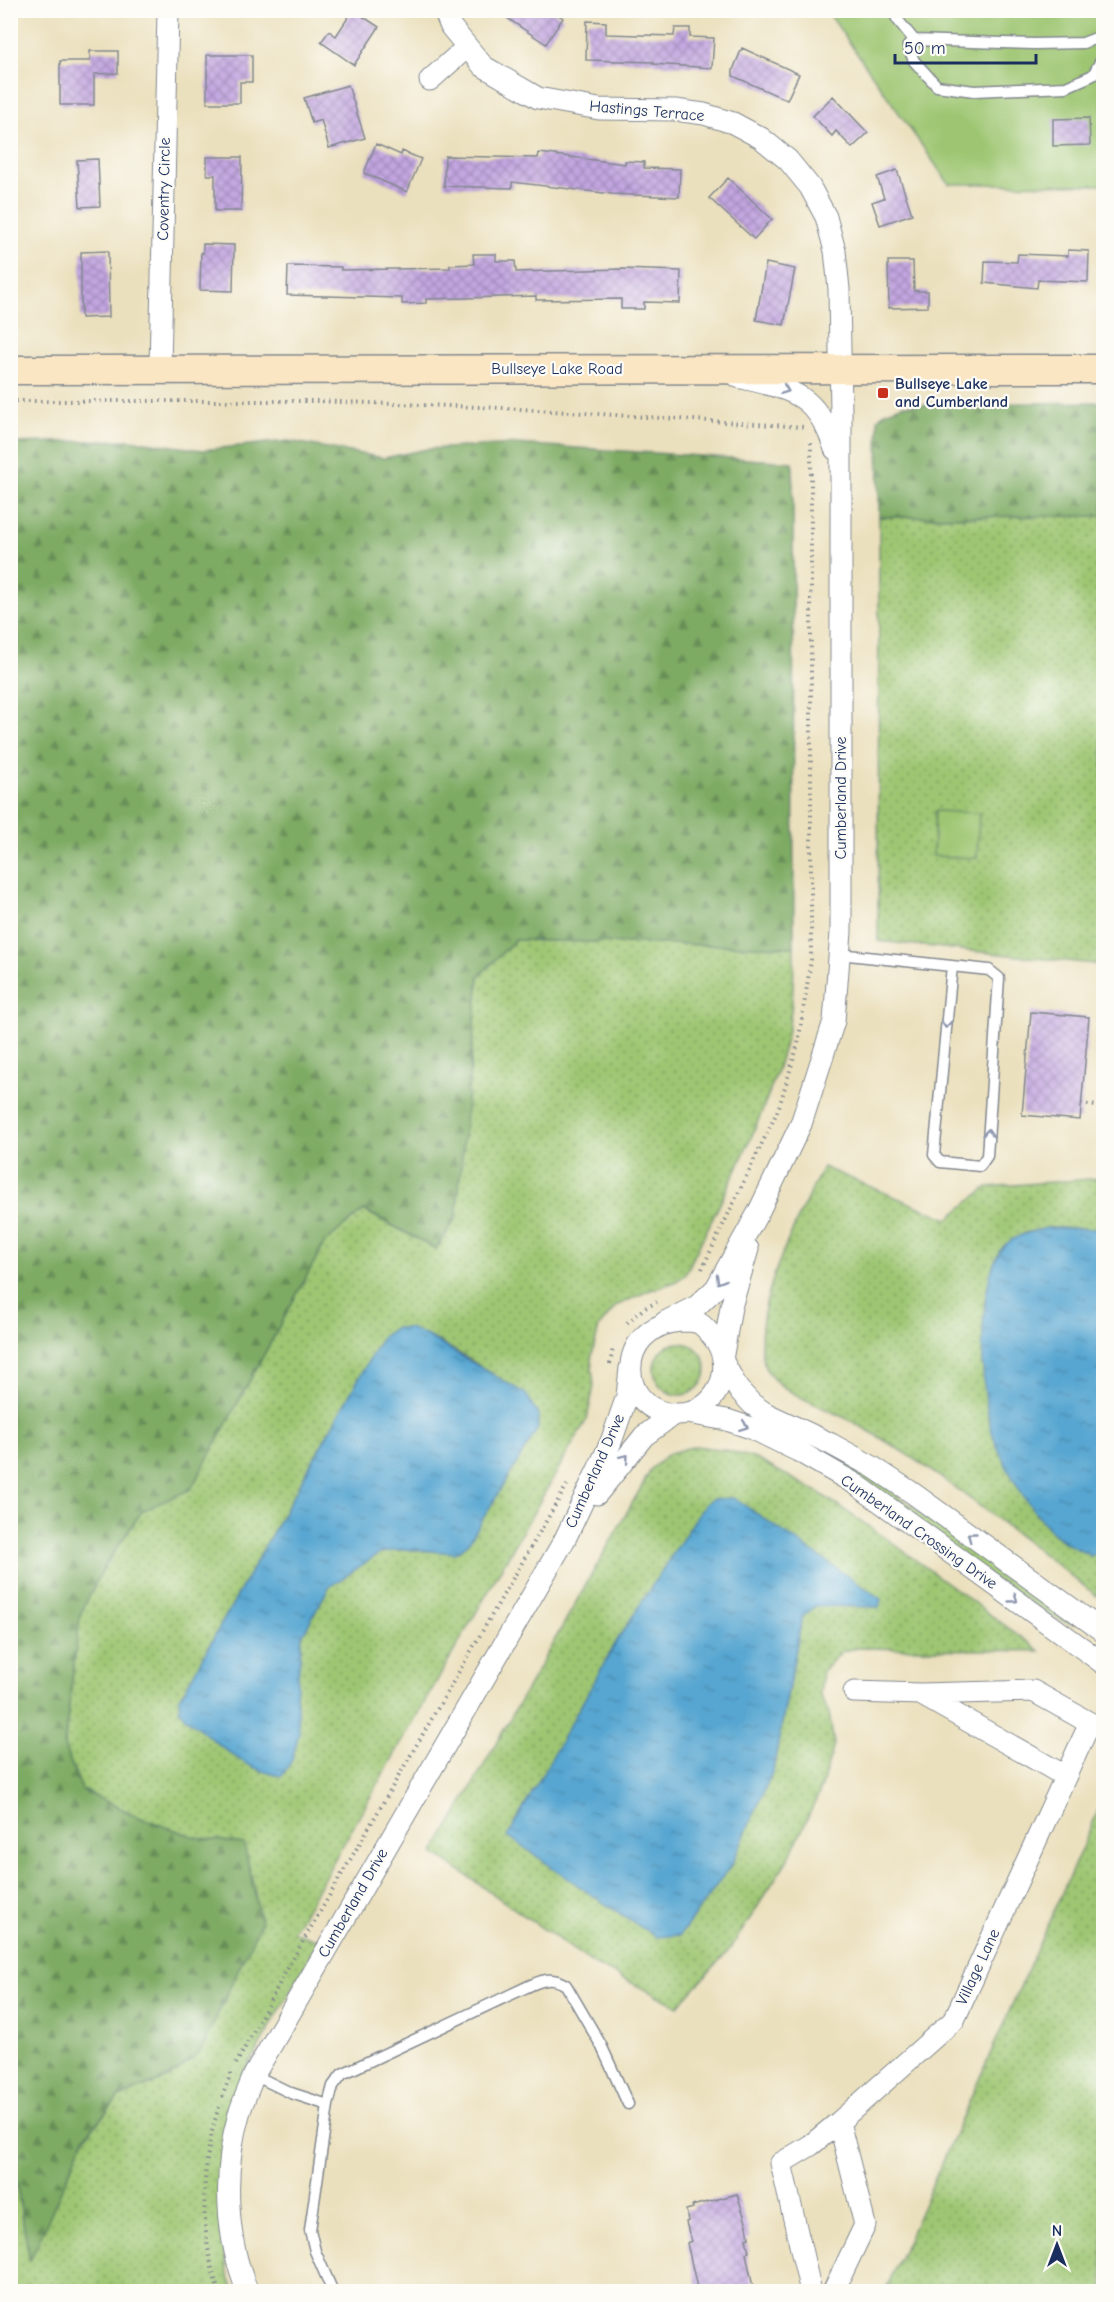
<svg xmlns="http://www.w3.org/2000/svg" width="1114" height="2302" font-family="'Comic Neue',sans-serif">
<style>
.grass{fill:url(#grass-dots);stroke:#5c7a68;stroke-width:1.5;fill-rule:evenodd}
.forest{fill:url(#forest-firs);stroke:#4c6d61;stroke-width:1.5}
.green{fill:#9ec672;stroke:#5c7a68;stroke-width:1.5}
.water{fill:url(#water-ripples);stroke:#396a98;stroke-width:1.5}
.building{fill:url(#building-cross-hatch)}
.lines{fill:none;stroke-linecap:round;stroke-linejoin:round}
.lane-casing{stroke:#83888e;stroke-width:13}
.street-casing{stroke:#83888e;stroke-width:23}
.secondary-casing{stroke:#83888e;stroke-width:31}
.path{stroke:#83888e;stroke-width:4;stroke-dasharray:1.5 4.5;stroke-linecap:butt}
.lane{stroke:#fff;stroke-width:10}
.street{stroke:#fff;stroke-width:21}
.secondary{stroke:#fbe6c3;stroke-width:28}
.oneway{stroke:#8d97ae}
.poi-dot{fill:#c8321e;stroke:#fdfcf7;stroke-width:2}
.labels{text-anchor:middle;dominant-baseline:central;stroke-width:4.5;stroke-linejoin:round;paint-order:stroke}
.street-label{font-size:16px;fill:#1b2f5e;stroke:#fdfcf7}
.poi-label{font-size:16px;font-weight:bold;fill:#1b2f5e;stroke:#fdfcf7;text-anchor:start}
</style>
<defs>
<pattern id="grass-dots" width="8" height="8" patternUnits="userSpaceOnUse" patternTransform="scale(1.5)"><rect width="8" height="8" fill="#9ec672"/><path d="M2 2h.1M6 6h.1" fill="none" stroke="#80a161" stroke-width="1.8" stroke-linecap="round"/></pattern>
<pattern id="forest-firs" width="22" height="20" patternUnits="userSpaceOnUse" patternTransform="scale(1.5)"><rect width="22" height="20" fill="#7eab64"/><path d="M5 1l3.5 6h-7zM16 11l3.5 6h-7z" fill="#668c56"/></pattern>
<pattern id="water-ripples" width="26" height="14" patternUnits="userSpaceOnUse" patternTransform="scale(1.5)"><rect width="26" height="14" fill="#57a6d1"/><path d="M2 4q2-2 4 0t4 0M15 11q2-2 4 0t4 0" fill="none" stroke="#4788ad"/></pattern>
<pattern id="building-cross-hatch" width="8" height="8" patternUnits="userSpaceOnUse" patternTransform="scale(1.5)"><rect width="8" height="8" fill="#c3a6e0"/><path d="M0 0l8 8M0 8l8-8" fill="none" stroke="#9e88b9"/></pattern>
</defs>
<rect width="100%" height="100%" fill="#fdfcf7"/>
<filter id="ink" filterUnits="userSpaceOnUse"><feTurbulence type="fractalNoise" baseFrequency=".0167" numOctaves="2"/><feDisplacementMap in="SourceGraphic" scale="12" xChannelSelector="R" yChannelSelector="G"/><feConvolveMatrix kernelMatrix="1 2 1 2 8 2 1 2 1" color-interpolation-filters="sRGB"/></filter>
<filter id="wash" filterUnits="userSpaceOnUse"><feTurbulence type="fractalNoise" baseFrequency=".008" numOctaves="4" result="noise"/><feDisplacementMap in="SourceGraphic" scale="24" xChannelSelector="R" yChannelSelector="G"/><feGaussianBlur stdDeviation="1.35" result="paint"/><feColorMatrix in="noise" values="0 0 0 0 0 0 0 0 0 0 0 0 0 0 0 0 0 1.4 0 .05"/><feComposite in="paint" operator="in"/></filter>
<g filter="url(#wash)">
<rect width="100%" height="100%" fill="#ebe0bd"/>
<path class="grass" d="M1103 516V965L878 941 879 517Z
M515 940 794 947C794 980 793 1015 784 1047 762 1127 720 1201 685 1275L675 1282 648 1291 616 1306 599 1327 591 1359 594 1386 587 1419 293 1932 319 1941 246 2070 220 2224 228 2274 234 2291H11L10 2147 30 2260 84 2139 119 2097 170 2077 244 1844 195 1837 143 1819 82 1790 64 1746 80 1615 104 1567 142 1510 191 1489 325 1242 363 1210 436 1249 456 1218 479 976ZM395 1328C428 1328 465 1358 493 1374L455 1552 405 1549 380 1553 329 1587 302 1636 296 1695 299 1733 180 1698 382 1337Z
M823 1167 948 1219 987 1187 1103 1178V1229L1049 1228 1024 1233 1004 1247 996 1261 984 1305 1053 1534 1091 1556 1097 1553 1103 1528V1575L1097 1596C1018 1536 940 1470 853 1422 830 1409 771 1391 764 1364 749 1307 798 1218 823 1167Z
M654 1369a26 26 0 1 1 52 0a26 26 0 1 1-52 0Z
M751 1416 821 1450 885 1487 1076 1625 1054 1618 750 1418Z
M695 1446 726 1450 756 1459 818 1492 890 1541 1040 1651 859 1648 842 1651 823 1671 820 1694 829 1713 834 1744 821 1789 790 1856 731 1948 678 2006 594 1964 434 1853 652 1468 670 1453ZM734 1498 879 1607 815 1606 802 1617 773 1770 732 1864 680 1935Z
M1103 1800V2291H885Z"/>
<path class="forest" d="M1103 402V516L879 517 878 419 885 412 903 405Z
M130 440 202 450 288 441 384 458 427 449 516 444 793 462 794 947 515 940 479 976 456 1218 436 1249 364 1210 325 1242 191 1489 142 1511 104 1567 80 1615 64 1746 82 1790 143 1819 195 1837 244 1844 261 1922 199 2054 170 2077 119 2097 84 2138 30 2261 10 2147 11 443Z"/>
<path class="green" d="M827 11H1103V185L949 184Z
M935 811 979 813 977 858 933 856Z"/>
<path class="water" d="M1048 1228 1103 1229 1104 1528 1097 1553 1091 1556C1078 1549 1062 1543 1052 1532 1029 1509 1008 1473 996 1443 979 1405 975 1281 1003 1247 1014 1235 1033 1231 1048 1228Z
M395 1328H409L427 1336 526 1394 538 1415V1428L467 1545 455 1553 405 1549 380 1553 329 1587 302 1636 296 1695 299 1733 292 1760 282 1776C242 1770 217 1742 186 1718L179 1710 180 1698 382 1337Z
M734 1498 881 1599 879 1607 815 1606 802 1617 773 1770 732 1864 680 1935 656 1937 593 1896 508 1836 618 1639 705 1504 712 1499Z"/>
<g id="blocks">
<path class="building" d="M353 10 379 27 354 65 321 42 329 31 336 36Z
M495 10H551L563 18 546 44Z
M587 21 606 22V34L674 36 675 28H690V37L714 38 712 68 653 64 654 62 586 60Z
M742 48 799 74 787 100 733 76V70Z
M90 51H118V73L94 74V105H60V61H90Z
M207 55H252V82H240V103H207Z
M348 85 365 138 329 148 321 120 312 123 304 98Z
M833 96 868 133 852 148 836 131 832 136 813 116Z
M1089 118 1090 145 1053 146V119Z
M376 144 401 155 402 151 421 159 407 192 364 173Z
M539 153 625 164V161L644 162V168L680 169 679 197 612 194 512 182V188L444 186 445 156 538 158Z
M207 157H242L241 211H215V175H207Z
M98 159 100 206 80 207 77 160Z
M897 170 912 214 880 225 872 202 884 198 877 177Z
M728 178 772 219 754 239 709 198Z
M203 244 234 245 233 291 200 290 201 253H203Z
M1068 250 1089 251 1088 282 1038 280 1037 288 984 283 985 261 1017 262 1018 254 1068 256Z
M108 251 109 317 81 318V252Z
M473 254H496V261H515L516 272 621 269 681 271 680 303 644 302V309H621V299L536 300V296L426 299V303L402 304V298L287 295 288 266 341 267V270L450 268V265L474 264Z
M888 261H913L914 291H928V307L889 308Z
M766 263 795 269 784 325 756 320Z
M1031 1012 1089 1017 1080 1120 1022 1115Z
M737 2194 747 2225 749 2238 746 2239 749 2252 746 2253 754 2292H698L687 2243 691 2241 686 2222 688 2221 686 2210 693 2208 692 2206Z"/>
</g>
</g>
<g filter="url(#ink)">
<use href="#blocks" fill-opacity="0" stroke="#83888e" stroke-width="1.5"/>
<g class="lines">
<g class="lane-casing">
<path id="lane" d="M894 10 897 19 914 40
M1104 35 1083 43 1034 44 914 40 908 46 914 61 937 86 974 91 1066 87 1093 75 1104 55
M839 954 989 970 999 978 987 1156 980 1166 940 1162 934 1155 952 966
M254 2075 291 2093 328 2105
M333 2292 315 2251 310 2230 328 2105 333 2086 342 2074 531 1985C545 1979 553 1977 566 1985L601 2045 628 2104"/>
</g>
<g class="street-casing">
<path id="street" d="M444 10 451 27 483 66 538 98 599 109 675 110 704 114 733 123 761 138 788 160 810 187 826 217 835 251 839 289 841 414V932L834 1021 801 1124 759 1211 716 1288 697 1306 665 1322
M430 80 466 48
M160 368 168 10
M738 377C792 390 816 392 835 449
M681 1321C686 1321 694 1321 699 1323 704 1326 709 1332 712 1336 739 1367 716 1416 675 1414 617 1412 613 1326 681 1321Z
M723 1354 731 1307 748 1249
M725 1365 738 1389 752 1404 765 1413 831 1444 873 1467 914 1494 1104 1632
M687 1413 727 1420 751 1428 798 1451 857 1485 1104 1664
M597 1494 644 1436 674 1414
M922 1695 1065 1776
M248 2292C225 2239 223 2169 239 2114 243 2101 249 2088 254 2075L565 1539 611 1442 627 1396 630 1368
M811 2292 781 2163 811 2145 839 2122
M833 2292 865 2225 839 2122 954 2020 1090 1723 1033 1691 921 1694 854 1692"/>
</g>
<g class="secondary-casing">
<path id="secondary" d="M10 370 1104 369"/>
</g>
<path class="path" d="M10 401H316L505 408 804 427
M1081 1104 1104 1107
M702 1269 778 1110 798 1044 811 960V443
M627 1323 643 1309 657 1302
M610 1364 613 1348
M236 2064 291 1962 567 1485
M222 2097 232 2071
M219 2107C200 2164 199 2235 219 2292"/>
<use href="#lane" class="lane"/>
<use href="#street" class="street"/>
<use href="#secondary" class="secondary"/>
</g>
<defs><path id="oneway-chevron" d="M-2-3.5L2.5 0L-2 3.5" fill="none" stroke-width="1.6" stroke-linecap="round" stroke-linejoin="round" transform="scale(1.5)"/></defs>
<g class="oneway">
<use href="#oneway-chevron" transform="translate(785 390) rotate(21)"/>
<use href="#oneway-chevron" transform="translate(946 1024) rotate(95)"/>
<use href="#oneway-chevron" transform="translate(988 1133) rotate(-86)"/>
<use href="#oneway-chevron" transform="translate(720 1280) rotate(120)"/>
<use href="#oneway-chevron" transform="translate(744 1426) rotate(21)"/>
<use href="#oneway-chevron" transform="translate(625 1458) rotate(-49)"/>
<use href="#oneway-chevron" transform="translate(971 1536) rotate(-144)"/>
<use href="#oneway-chevron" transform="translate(1014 1599) rotate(36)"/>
</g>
</g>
<rect class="poi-dot" x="877" y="387" width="12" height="12" rx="3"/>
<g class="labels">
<g class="street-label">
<text transform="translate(647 111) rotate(5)">Hastings Terrace</text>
<text transform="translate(164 189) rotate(-89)">Coventry Circle</text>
<text x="557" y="369">Bullseye Lake Road</text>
<text transform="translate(841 798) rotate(-90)">Cumberland Drive</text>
<text transform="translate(595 1471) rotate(-66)">Cumberland Drive</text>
<text transform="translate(919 1532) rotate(35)">Cumberland Crossing Drive</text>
<text transform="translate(353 1903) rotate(-60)">Cumberland Drive</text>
<text transform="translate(978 1967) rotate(-65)">Village Lane</text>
</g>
<g class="poi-label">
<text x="895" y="384">Bullseye Lake<tspan x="895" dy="18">and Cumberland</tspan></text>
</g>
</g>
<rect width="1114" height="2302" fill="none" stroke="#fdfcf7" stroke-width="36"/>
<g transform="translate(1057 2245)" stroke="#fdfcf7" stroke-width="4.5" paint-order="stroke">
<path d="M0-4.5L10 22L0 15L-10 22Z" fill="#1b2f5e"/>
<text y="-9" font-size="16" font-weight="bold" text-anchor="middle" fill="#1b2f5e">N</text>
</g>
<path d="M895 54v9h141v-9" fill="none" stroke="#1b2f5e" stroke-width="3"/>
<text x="904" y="54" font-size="18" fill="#1b2f5e" stroke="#fdfcf7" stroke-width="4.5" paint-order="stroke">50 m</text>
</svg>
